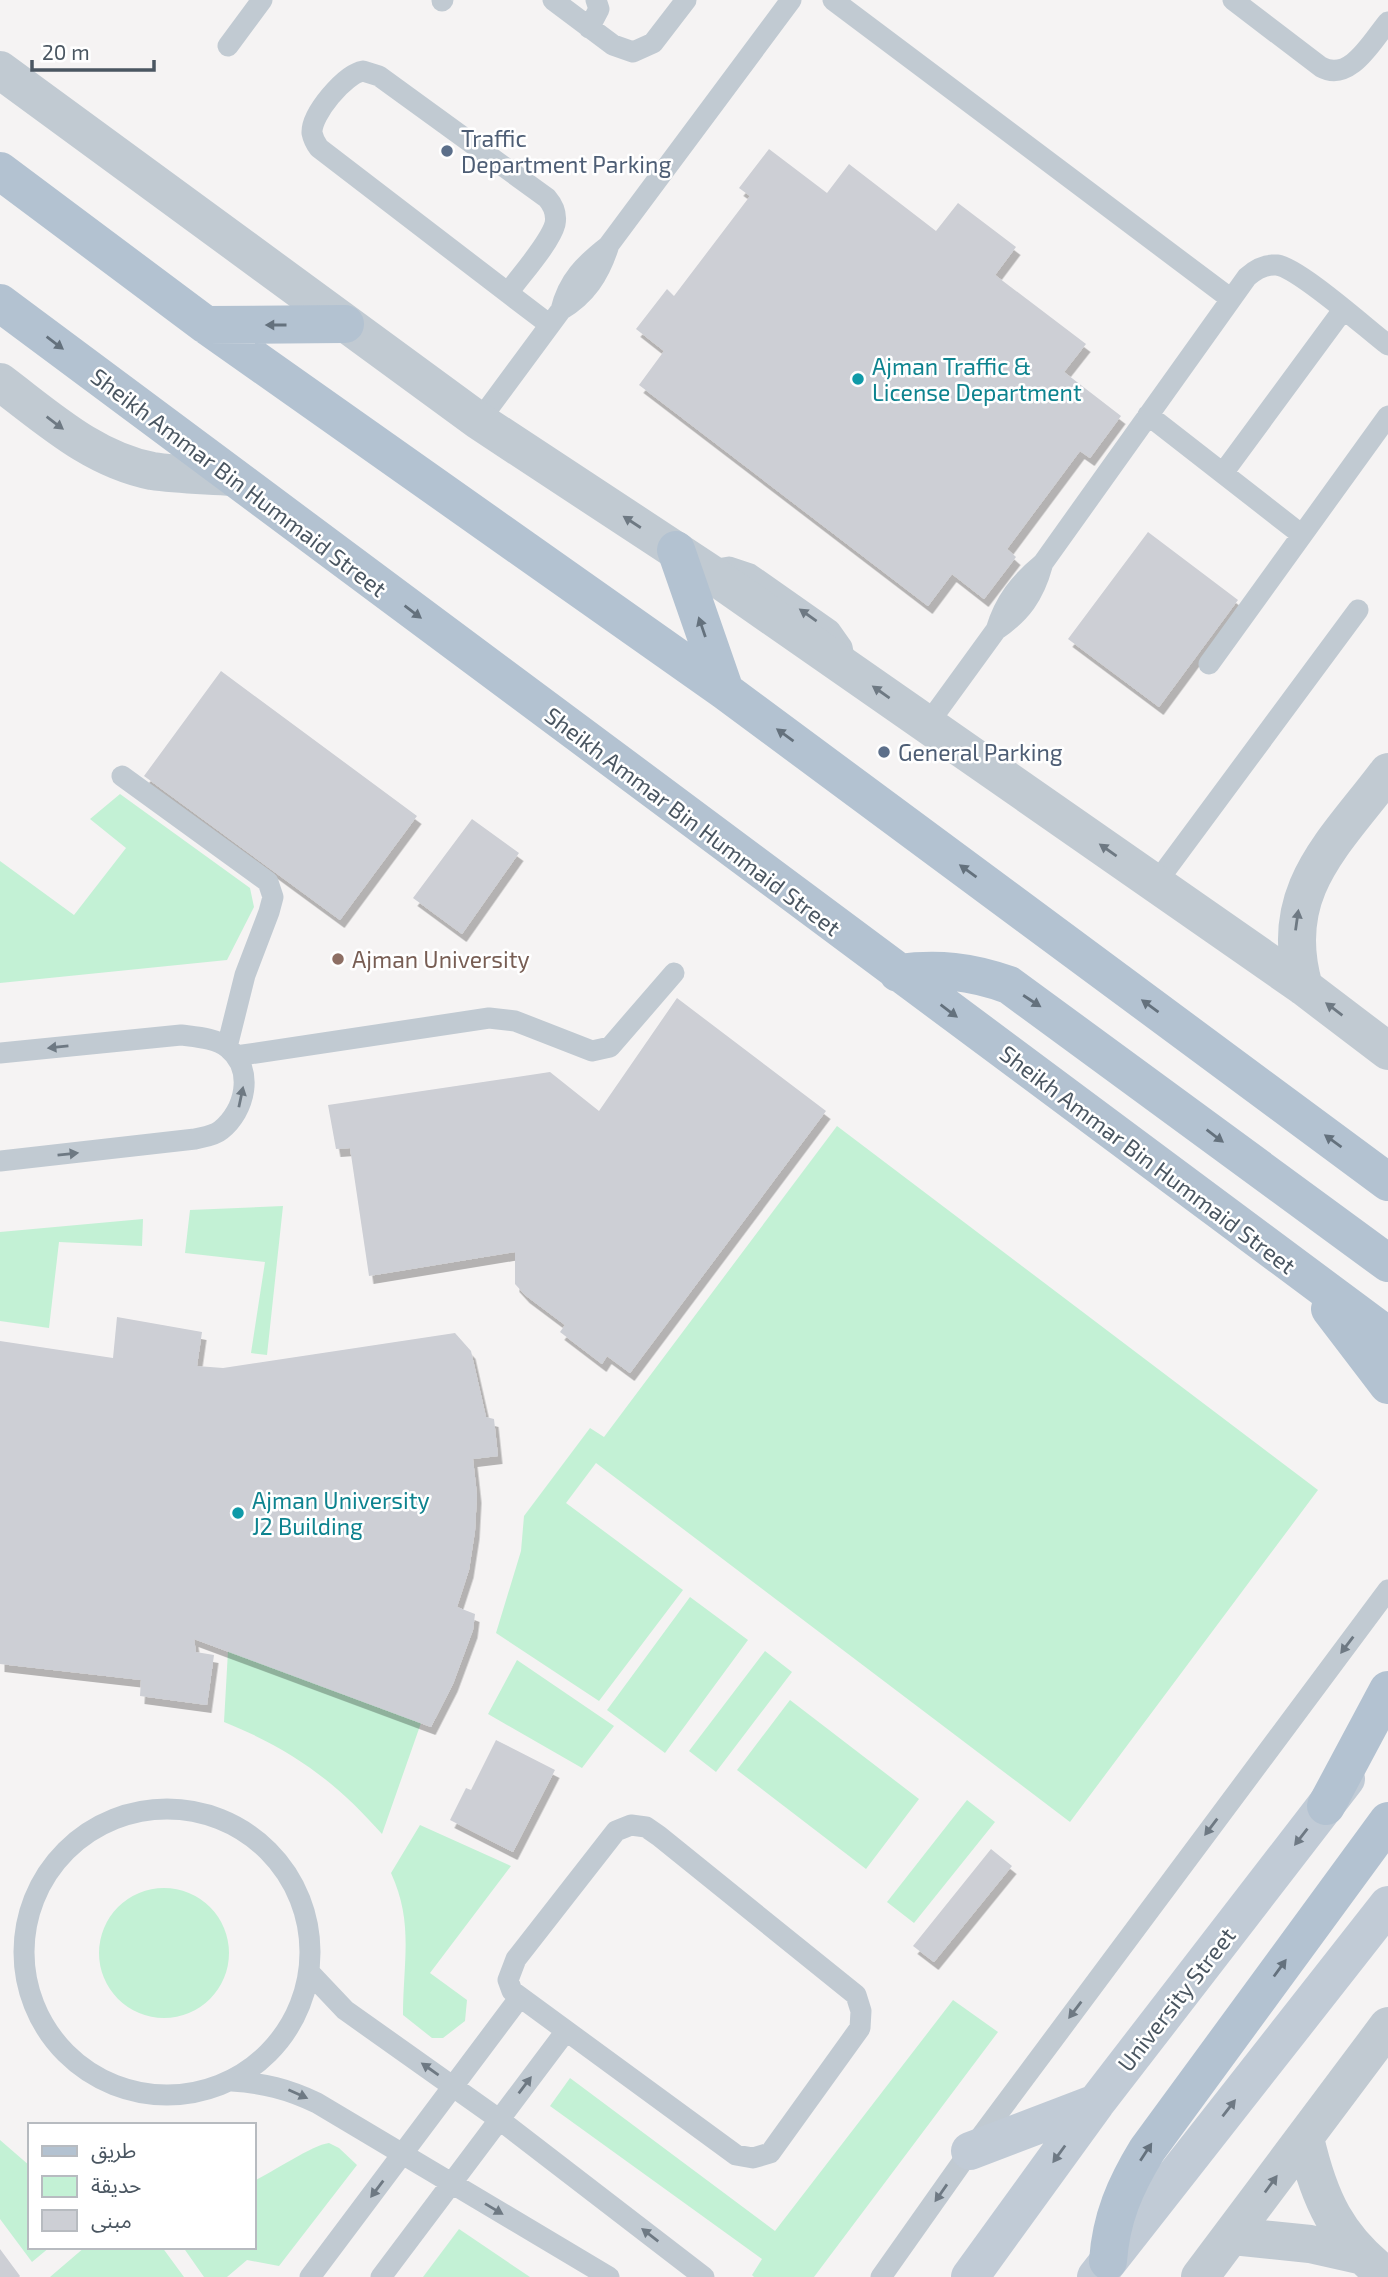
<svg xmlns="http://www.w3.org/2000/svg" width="1388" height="2277" font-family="'Exo 2','Noto Sans Arabic',sans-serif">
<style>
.green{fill:#c3f1d5}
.building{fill:#cdcfd5;filter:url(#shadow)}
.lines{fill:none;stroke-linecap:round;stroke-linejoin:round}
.service{stroke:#c1cad2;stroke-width:21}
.minor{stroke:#c1cad2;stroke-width:38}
.secondary{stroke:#c1cbd6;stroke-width:38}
.primary{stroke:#b3c2d1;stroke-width:38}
.oneway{fill:#64717d}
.oneway2{fill:#6e7983}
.oneway3{fill:#6e7984}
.service-dot{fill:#5c6f8a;stroke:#fff;stroke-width:2.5}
.culture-dot{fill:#0f9aa8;stroke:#fff;stroke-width:2.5}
.education-dot{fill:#8d6e63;stroke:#fff;stroke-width:2.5}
.labels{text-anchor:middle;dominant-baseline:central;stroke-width:5;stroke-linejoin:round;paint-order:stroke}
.service-label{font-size:23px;fill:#4e5e75;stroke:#fff;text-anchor:start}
.culture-label{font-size:23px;fill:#0d838f;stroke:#fff;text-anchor:start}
.street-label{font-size:23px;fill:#4a5661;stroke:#fff}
.education-label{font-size:23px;fill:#785e54;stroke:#fff;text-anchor:start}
</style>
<defs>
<filter id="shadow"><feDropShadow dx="4.5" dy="8" stdDeviation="0" flood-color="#0004"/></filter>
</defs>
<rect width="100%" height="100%" fill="#f5f3f3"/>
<path class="green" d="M120 794 250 888 254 907 227 960 0 983V861L74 915 126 848 90 819Z
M837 1126 1318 1490 1070 1822 596 1463 566 1503 683 1590 599 1701 496 1633 521 1551 524 1516 590 1428 604 1437Z
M283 1206 267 1355 251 1353 265 1262 185 1253 190 1210Z
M143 1219 142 1246 59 1242 49 1328 0 1321V1232Z
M690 1597 748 1640 665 1753 607 1710Z
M228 1651 421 1723 382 1834C334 1780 291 1749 224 1722Z
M765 1651 792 1672 716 1772 689 1751Z
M517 1660 614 1726 582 1768 488 1714Z
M790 1700 919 1799 866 1869 737 1770Z
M967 1800 995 1822 914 1923 887 1902Z
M420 1825 511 1866 430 1973 467 2000 465 2021 443 2038H432L403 2015C403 1962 414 1923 391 1873Z
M99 1953a65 65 0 1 1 130 0a65 65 0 1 1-130 0Z
M953 2000 998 2032 814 2277H754L752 2275 762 2259 550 2106 570 2078 775 2231Z
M0 2140 30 2166V2247H50L32 2262 0 2219Z
M329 2143 339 2148 357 2165 279 2266 247 2260 227 2277H204L183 2247H254V2181C273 2172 312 2145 329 2143Z
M459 2229 530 2277H423Z
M85 2247H162L184 2277H50Z"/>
<path class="building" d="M769 149 827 193 849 164 936 231 958 203 1016 247 995 275 1086 344 1064 372 1121 416 1090 458 1080 451 1007 549 1016 557 984 599 952 574 928 606 639 385 664 351 636 329 667 289 674 296 750 196 739 188Z
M1148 532 1238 600 1159 707 1068 639Z
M221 671 417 816 340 920 144 776Z
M472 819 519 853 462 934 413 898Z
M677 998 826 1111 630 1373 607 1356 602 1364 560 1332 565 1325 525 1295 515 1284V1252L369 1276 350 1148 336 1149 328 1105 550 1072 599 1111Z
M117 1317 202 1332 197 1366 223 1368 455 1333 471 1351 486 1417 494 1419 498 1456 473 1459 477 1495 475 1531 469 1570 457 1607 475 1614 473 1630 453 1684 431 1727 194 1639 196 1652 214 1655 207 1705 140 1696 141 1680 0 1664V1341L113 1358Z
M496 1740 555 1770 513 1852 450 1820 466 1788 471 1790Z
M991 1849 1012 1866 934 1962 913 1946Z
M0 2249 20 2276 19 2277H0Z"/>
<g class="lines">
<path class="service" d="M553 0 613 45 633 52 653 43 686 0
M833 0 1231 299
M1233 0 1321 67C1350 83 1372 41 1388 22
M442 1 443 0
M589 28 599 9 596 0
M228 46 262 0
M363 71 379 76 547 198C553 205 557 214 555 224 550 243 520 276 508 293L319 148C316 144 313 138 312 133 311 114 345 74 363 71Z
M508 293 550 325
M561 310C568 280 585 264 608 246L791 0
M1148 415 1302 535
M479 421 561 310C586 295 599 275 608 248
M1223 473 1343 310
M711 570 729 567 750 574 830 630 842 647 845 662
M996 630C1021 613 1034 595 1042 566
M1209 664 1388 416
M927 725 996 630C1005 601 1019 583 1043 563L1247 277C1256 269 1265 264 1277 265 1299 268 1367 329 1388 345
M122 776 268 882 273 897 269 912 245 975 227 1047
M1156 883 1358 610
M0 1053 181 1035C196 1037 216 1038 228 1048 255 1070 245 1111 221 1130 214 1136 203 1137 195 1139L0 1161
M236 1056 489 1018 515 1021 592 1051 610 1047 674 973
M24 1952a143 143 0 1 1 286 0a143 143 0 1 1-286 0Z
M631 1825 646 1827 659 1836 856 1995 861 2011 860 2028 770 2153 753 2158 736 2155 512 1991 508 1980 516 1959 616 1831Z
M309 1972 345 2010 500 2120 704 2277
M232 2081C263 2083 288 2089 317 2103L609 2277
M310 2277 520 1997
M381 2277 566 2031
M881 2277 970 2151 1388 1590"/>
<path class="minor" d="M0 70 479 421 707 571 1304 987 1388 1051
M0 382C48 418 92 459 152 471 178 475 207 475 233 477
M1304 987C1276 891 1335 843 1388 772
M1305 2138C1319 2199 1337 2239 1388 2277
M1233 2236 1310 2244 1359 2255
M1200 2277 1388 2026"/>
<path class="secondary" d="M970 2151 1096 2103
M970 2277 1096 2103 1346 1779
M1096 2277 1388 1905"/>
<path class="primary" d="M0 171 206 325 725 691 1388 1182
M0 303 1388 1336
M206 325 345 324
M676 550 725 691
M898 973C938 968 970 971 1009 985L1388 1263
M1330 1309 1388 1385
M1326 1806 1388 1690
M1108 2261C1111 2218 1125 2186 1147 2150L1388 1821"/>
</g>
<defs><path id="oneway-solid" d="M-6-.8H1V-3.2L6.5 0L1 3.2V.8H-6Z" transform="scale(1.75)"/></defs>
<g class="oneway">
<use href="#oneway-solid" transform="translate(276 325) rotate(180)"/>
<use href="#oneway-solid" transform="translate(55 343) rotate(37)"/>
<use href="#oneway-solid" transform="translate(413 612) rotate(37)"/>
<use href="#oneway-solid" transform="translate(702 627) rotate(-109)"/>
<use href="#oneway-solid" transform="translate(785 735) rotate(-144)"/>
<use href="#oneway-solid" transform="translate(968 871) rotate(-144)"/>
<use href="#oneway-solid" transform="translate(1032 1001) rotate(33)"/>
<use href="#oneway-solid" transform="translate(1150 1006) rotate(-144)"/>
<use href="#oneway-solid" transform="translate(949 1011) rotate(37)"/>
<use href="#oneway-solid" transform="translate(1215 1136) rotate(37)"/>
<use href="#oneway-solid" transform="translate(1333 1141) rotate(-144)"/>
<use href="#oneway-solid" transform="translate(1280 1968) rotate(-54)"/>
<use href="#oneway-solid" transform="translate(1146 2152) rotate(-57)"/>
</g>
<g class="oneway2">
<use href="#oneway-solid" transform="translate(55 423) rotate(37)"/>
<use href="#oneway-solid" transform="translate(632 522) rotate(-147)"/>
<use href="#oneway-solid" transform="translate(808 615) rotate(-145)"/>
<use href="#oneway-solid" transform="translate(881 692) rotate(-145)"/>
<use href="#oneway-solid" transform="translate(1108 850) rotate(-145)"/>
<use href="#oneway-solid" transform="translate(1297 920) rotate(-82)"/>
<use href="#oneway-solid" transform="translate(1334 1009) rotate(-143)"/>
<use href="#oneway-solid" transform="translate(58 1047) rotate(174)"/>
<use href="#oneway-solid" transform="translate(241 1097) rotate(-78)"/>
<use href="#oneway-solid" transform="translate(68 1154) rotate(-6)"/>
<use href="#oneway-solid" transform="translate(1347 1645) rotate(127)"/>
<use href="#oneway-solid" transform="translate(1211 1827) rotate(127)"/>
<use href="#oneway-solid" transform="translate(1075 2010) rotate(127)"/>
<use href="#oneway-solid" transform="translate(430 2069) rotate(-145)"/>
<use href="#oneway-solid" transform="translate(525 2085) rotate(-53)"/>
<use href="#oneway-solid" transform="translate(298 2094) rotate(24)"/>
<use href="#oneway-solid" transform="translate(1271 2184) rotate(-54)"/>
<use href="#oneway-solid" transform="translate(377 2189) rotate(127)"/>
<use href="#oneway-solid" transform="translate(941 2193) rotate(125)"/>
<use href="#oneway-solid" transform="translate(494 2209) rotate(31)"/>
<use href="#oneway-solid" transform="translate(650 2235) rotate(-142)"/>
</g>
<g class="oneway3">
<use href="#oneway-solid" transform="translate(1301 1837) rotate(128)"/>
<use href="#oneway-solid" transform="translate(1229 2108) rotate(-52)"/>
<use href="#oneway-solid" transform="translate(1059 2154) rotate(126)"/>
</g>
<g class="service-dot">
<circle cx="447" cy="151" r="7"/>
<circle cx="884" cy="752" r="7"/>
</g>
<g class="culture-dot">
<circle cx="858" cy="379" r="7"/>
<circle cx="238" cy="1513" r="7"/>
</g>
<circle class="education-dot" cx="338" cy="959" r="7"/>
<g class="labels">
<g class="service-label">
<text x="461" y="138">Traffic<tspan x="461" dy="26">Department Parking</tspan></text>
<text x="898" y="752">General Parking</text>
</g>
<g class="culture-label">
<text x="872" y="366">Ajman Traffic &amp;<tspan x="872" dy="26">License Department</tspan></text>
<text x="252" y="1500">Ajman University<tspan x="252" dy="26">J2 Building</tspan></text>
</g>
<g class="street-label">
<text transform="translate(239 482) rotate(37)">Sheikh Ammar Bin Hummaid Street</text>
<text transform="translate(693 821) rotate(37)">Sheikh Ammar Bin Hummaid Street</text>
<text transform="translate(1148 1159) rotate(37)">Sheikh Ammar Bin Hummaid Street</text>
<text transform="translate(1176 1999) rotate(-52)">University Street</text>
</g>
<g class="education-label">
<text x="352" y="959">Ajman University</text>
</g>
</g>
<rect x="28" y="2123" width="228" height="126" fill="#ffffff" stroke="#b7bbc0" stroke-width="2"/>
<rect x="42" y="2146" width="35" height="10" fill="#b3c2d1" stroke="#b7bbc0" stroke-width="2"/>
<text x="91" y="2158" font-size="21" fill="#4a5661">طريق</text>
<rect x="42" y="2176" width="35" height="21" fill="#c3f1d5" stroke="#b7bbc0" stroke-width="2"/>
<text x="91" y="2193" font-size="21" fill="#4a5661">حديقة</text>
<rect x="42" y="2210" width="35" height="21" fill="#cdcfd5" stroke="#b7bbc0" stroke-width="2"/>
<text x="91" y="2228" font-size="21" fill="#4a5661">مبنى</text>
<path d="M32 60v10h122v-10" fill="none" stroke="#4a5661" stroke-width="3.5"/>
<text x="42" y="60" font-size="21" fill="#4a5661" stroke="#ffffff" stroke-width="5" paint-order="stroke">20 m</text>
</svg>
